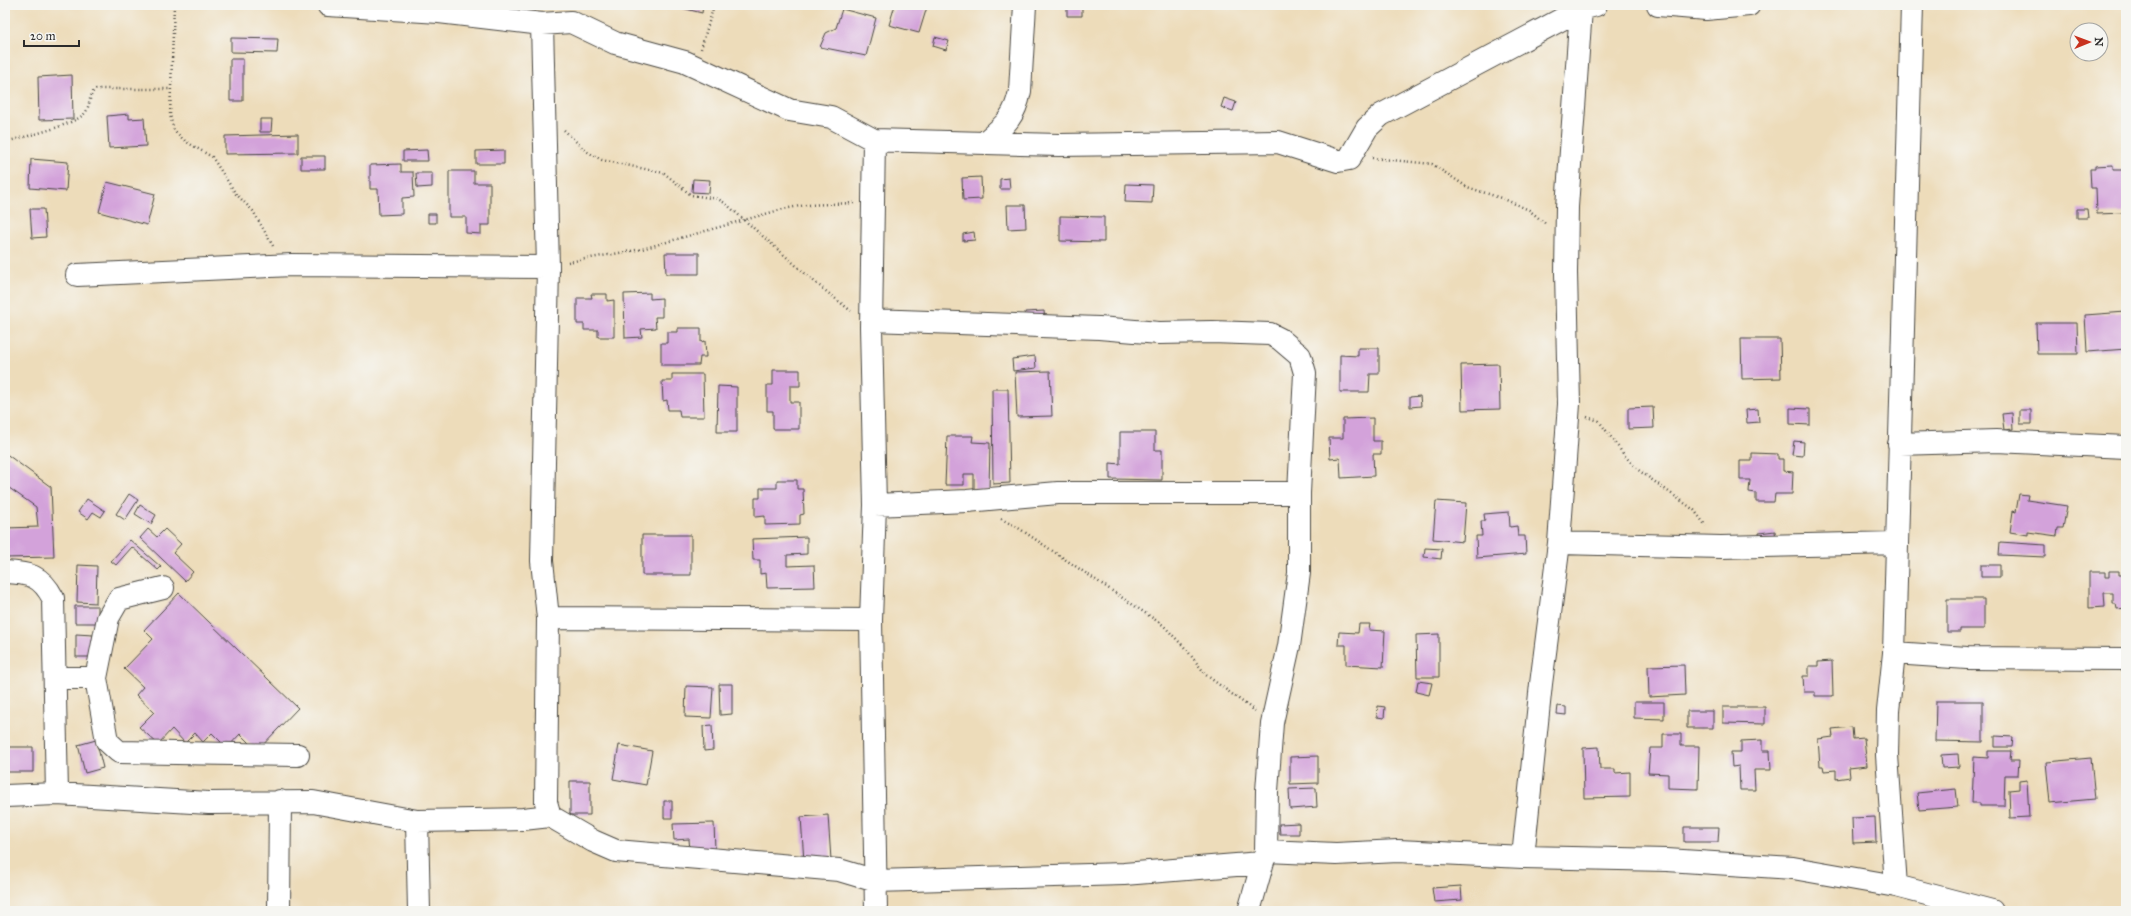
<svg xmlns="http://www.w3.org/2000/svg" width="2131" height="916" font-family="'IM FELL Great Primer',serif">
<style>
.building{fill:#d3a2da}
.lines{fill:none;stroke-linecap:round;stroke-linejoin:round}
.minor-casing{stroke:#484640;stroke-width:24}
.path{stroke:#484640;stroke-width:2.5;stroke-dasharray:1 3;stroke-linecap:butt}
.minor{stroke:#fff;stroke-width:22}
</style>
<rect width="100%" height="100%" fill="#f6f6f2"/>
<filter id="ink" filterUnits="userSpaceOnUse"><feTurbulence type="fractalNoise" baseFrequency=".025" numOctaves="2"/><feDisplacementMap in="SourceGraphic" scale="8" xChannelSelector="R" yChannelSelector="G"/><feConvolveMatrix kernelMatrix="1 2 1 2 8 2 1 2 1" color-interpolation-filters="sRGB"/></filter>
<filter id="wash" filterUnits="userSpaceOnUse"><feTurbulence type="fractalNoise" baseFrequency=".012" numOctaves="4" result="noise"/><feDisplacementMap in="SourceGraphic" scale="16" xChannelSelector="R" yChannelSelector="G"/><feGaussianBlur stdDeviation="0.9" result="paint"/><feColorMatrix in="noise" values="0 0 0 0 0 0 0 0 0 0 0 0 0 0 0 0 0 1.4 0 .05"/><feComposite in="paint" operator="in"/></filter>
<g filter="url(#wash)">
<rect width="100%" height="100%" fill="#eddcba"/>
<g id="blocks">
<path class="building" d="M670 5H703L702 13Z
M895 5 927 7 919 33 889 25Z
M1067 5H1082V16H1067Z
M842 9 876 18 866 56 820 47 826 33 836 28Z
M935 37 949 41 946 50 933 46Z
M231 38 278 39 277 53 231 52Z
M230 59H243V101H230Z
M72 75 73 119 39 120 38 77Z
M1224 98 1236 102 1233 111 1221 107Z
M129 114V119L144 118 146 146 109 148 107 116Z
M260 119H272L271 132H260Z
M298 134V153L225 154V136Z
M427 150 428 161H403V151Z
M504 150V164H476V151Z
M301 156H325V169H301Z
M31 159 68 162 66 191 30 188Z
M401 164V172H413L414 197 402 198V214L379 215 378 189H370V165Z
M2113 165V170H2126L2124 213 2097 214 2096 188H2091L2090 169H2095V166Z
M449 171H474V183H490V225H481V234L466 233V217H449Z
M416 173H432V187L417 188Z
M981 177 982 199 963 200 962 178Z
M1009 178 1010 189H1000V179Z
M693 179 710 180 709 193 692 192Z
M107 182 155 194 147 225 99 212Z
M1126 184 1153 185 1152 203 1125 202Z
M1007 205H1025L1026 228 1008 229Z
M30 209H44L46 237 32 238Z
M2077 209H2087L2088 218H2077Z
M428 214H436V223H428Z
M1060 216 1104 217V242L1060 241Z
M974 232 975 240 963 241V234Z
M665 253H699V274H666Z
M650 293V299L662 298V317H655L656 328 641 329 642 337 625 338 624 294Z
M591 294H607V301L614 300V337H598V330H584V324H577V298H592Z
M1044 311 1045 322 1026 324 1025 312Z
M2126 312V349L2087 352 2085 315Z
M2036 323H2077L2078 354H2037Z
M678 328H701V342L705 341 706 357H700L699 365H661V343H667V332H678Z
M1741 339H1780L1781 378 1742 379Z
M1358 348H1379V374H1370L1369 392H1340V355L1358 356Z
M1035 356 1036 368 1013 371 1012 359Z
M1499 364 1500 409 1462 410 1461 365Z
M773 370H800V386H790V402H799V429H773V411H767V385H773Z
M1050 371 1052 416 1017 417 1015 372Z
M672 374H703L704 417H680L679 410H668L667 400 663 401 662 381H672Z
M718 386 737 387V432H717Z
M992 389H1008L1010 483 993 484Z
M1420 396 1421 406 1410 407V397Z
M1653 407 1654 428 1628 429V408Z
M1790 408 1810 409V425L1790 424Z
M1758 409 1759 422 1747 423 1746 410Z
M2020 410H2031V424H2020Z
M2012 413 2013 429 2004 430 2002 414Z
M1373 418V441H1381V454H1373L1374 476 1341 478 1340 458 1330 459 1329 438H1343V419Z
M1120 432H1155V450H1162V480L1110 479V463L1120 464Z
M947 436H973L972 442 990 443 989 490 974 489V474H964V485H945Z
M1794 441 1804 442 1803 456 1792 455Z
M5 453 51 487 54 557 5 558V528L38 527 36 507 5 485Z
M1752 453 1778 454V459H1783V471L1793 472 1792 494H1775L1774 502H1756V493L1749 492 1750 480H1740V461H1752Z
M777 480H797V489H803L804 514 800 515V524L765 525V516L755 517V498H760V488H777Z
M129 494 138 500 125 520 116 514Z
M2019 494 2028 495 2027 500 2067 506 2063 528H2058L2057 536 2028 532V535L2010 532 2013 511 2016 512Z
M87 499 105 511 101 517 93 512 88 519 78 512Z
M1436 501 1466 503 1463 542 1433 539Z
M140 505 156 515 151 524 135 514Z
M1509 512 1510 527 1517 526 1518 536H1525L1526 554 1477 558 1476 536H1482L1481 521H1485L1484 514Z
M148 529 157 537 165 529 181 544 173 553 193 572 185 581 140 538Z
M1775 531 1776 540 1760 542 1759 533Z
M642 535H691V575H642Z
M807 537V554L787 555V566L814 565 815 587 767 588 766 573 760 574V560H753L752 539Z
M130 540 161 567 158 570 132 547 116 565 111 561Z
M2000 542 2045 545V557L1999 555Z
M1425 548 1442 549 1441 559 1424 557Z
M78 565 97 566 96 603 77 602Z
M1981 565H2000V577H1981Z
M2109 571H2119V575H2126V608L2117 609 2116 604H2113V593H2104L2105 607 2089 608V572H2105V577H2109Z
M179 593 298 708 257 751 240 734 227 748 212 733 203 742 195 733 185 743 172 729 158 744 139 727 154 712 136 695 143 687 124 669 153 639 144 630Z
M1947 599H1984V629H1960V632H1947Z
M75 606H98V623H75Z
M1359 624H1370L1369 630 1385 631 1383 667 1346 665V645H1338L1339 632 1358 633Z
M76 634 93 635V657H76Z
M1439 634V677H1417L1416 635Z
M1832 661 1833 696H1815V692H1804L1803 676H1809V666H1818V662Z
M1684 665 1685 695 1649 697 1648 666Z
M1418 681 1432 683 1429 695 1416 692Z
M719 684H732V714L720 715Z
M686 686 713 687 711 718 685 717Z
M1936 701H1983V742L1935 741Z
M1634 702H1664V719L1634 718Z
M1378 706 1385 707 1384 718 1377 717Z
M1558 706 1566 707V715L1557 714Z
M1723 707H1765V724L1723 723Z
M1687 711H1713V728H1687Z
M712 725 713 750 704 751 703 726Z
M1852 727 1853 739 1864 738 1867 766 1849 768 1850 777 1836 779V770L1824 771 1823 766H1820L1818 739 1833 737 1832 729Z
M1663 734H1681V746H1699L1698 789 1668 788V774L1648 773 1650 748H1663Z
M1995 736 2013 737 2012 747H1995Z
M96 740 103 768 85 773 78 745Z
M1762 740V751H1770L1771 770H1754L1755 790H1740L1739 766 1732 767 1731 752H1741V741Z
M619 745 652 751 646 785 613 779Z
M5 747H33V772H5Z
M1599 747 1600 769H1615V773L1630 772V797L1584 798 1583 748Z
M1988 751H2011L2010 760H2019L2018 775H2005L2004 806H1980V803H1972L1974 757 1988 758Z
M1958 754 1959 767 1942 768 1941 755Z
M1318 756V783L1290 784V757Z
M2091 758 2095 799 2050 803 2046 762Z
M2027 780 2029 817 2010 818 2009 790 2019 789V781Z
M570 781H590V815H570Z
M1316 788 1317 807 1290 809 1289 789Z
M1956 789 1958 807 1919 810 1917 793Z
M664 801H672V818H664Z
M828 815 831 860 804 862 801 817Z
M1875 817 1876 842 1853 843 1852 818Z
M714 823 715 850 690 851 689 839 674 840 673 824Z
M1299 823V834H1280L1279 824Z
M1684 827H1719L1718 842H1684Z
M1461 886 1462 900 1434 902 1432 888Z
M1442 908H1459V911H1442Z"/>
</g>
</g>
<g filter="url(#ink)">
<use href="#blocks" fill-opacity="0" stroke="#484640" stroke-width="1"/>
<g class="lines">
<g class="minor-casing">
<path id="minor" d="M328 5 439 12 542 24 571 22 615 43 685 62 789 110 831 117 874 140 1059 145 1278 142 1338 161 1349 159 1367 128 1381 115 1581 9 1596 5
M1658 5 1706 9 1749 5
M542 24 548 267 542 561 548 618 546 802 550 816 593 841 616 851 839 870 876 881 1124 874 1261 863
M874 140 871 327 875 505 871 620 876 911
M985 142C1005 125 1015 117 1020 91L1025 5
M77 275 292 265 548 267
M871 320 1099 328 1159 333 1212 332 1270 334 1280 339 1300 356 1305 373 1299 493V573L1289 646 1272 723 1267 791 1266 851 1249 911
M1899 444 1996 441 2126 447
M875 505 967 501 1058 493H1299
M1559 543 1569 404 1566 273 1567 207 1581 9
M5 572C29 573 41 575 53 598L57 794
M163 588 119 599 108 618 96 678 107 741 119 752 298 755
M548 618 871 620
M1894 653 1967 658 2126 659
M56 678H96
M5 796 57 794 209 803 313 802 417 821 523 819 550 816
M417 821 419 911
M1266 851 1336 854 1398 851 1523 857 1667 860 1793 868 1896 886 1992 911
M1523 857 1541 684 1559 543 1721 547 1897 543
M1896 886 1887 755 1888 711 1894 653 1912 5
M279 911 280 801"/>
</g>
<path class="path" d="M174 5 170 115 174 130 185 141 212 157 236 194 253 211 273 246
M701 49 714 5
M564 130 586 151 602 160 664 173 691 195 718 199 725 203 817 284 851 311
M5 142C23 137 72 126 84 114 91 107 88 94 96 89H171
M1372 158 1432 164 1467 187 1504 199 1529 210 1546 224
M568 262 642 249 783 209 806 205 854 203
M1587 417 1599 421 1625 456 1637 469 1694 510 1706 526
M1001 519 1017 527 1163 625 1186 649 1206 675 1255 711"/>
<use href="#minor" class="minor"/>
</g>
</g>
<rect width="2131" height="916" fill="none" stroke="#f6f6f2" stroke-width="20"/>
<g transform="translate(2089 42) rotate(89)"><circle r="19" fill="#f6f6f2" stroke="#a5a5a2"/>
<path d="M0-3L7 15L0 10L-7 15Z" fill="#c8321e"/>
<text y="-6" font-size="11" font-weight="bold" text-anchor="middle" fill="#2b2b2b">N</text>
</g>
<path d="M24 40v6h55v-6" fill="none" stroke="#2b2b2b" stroke-width="2"/>
<text x="30" y="40" font-size="12" fill="#2b2b2b" stroke="#f6f6f2" stroke-width="3" paint-order="stroke">20 m</text>
</svg>
